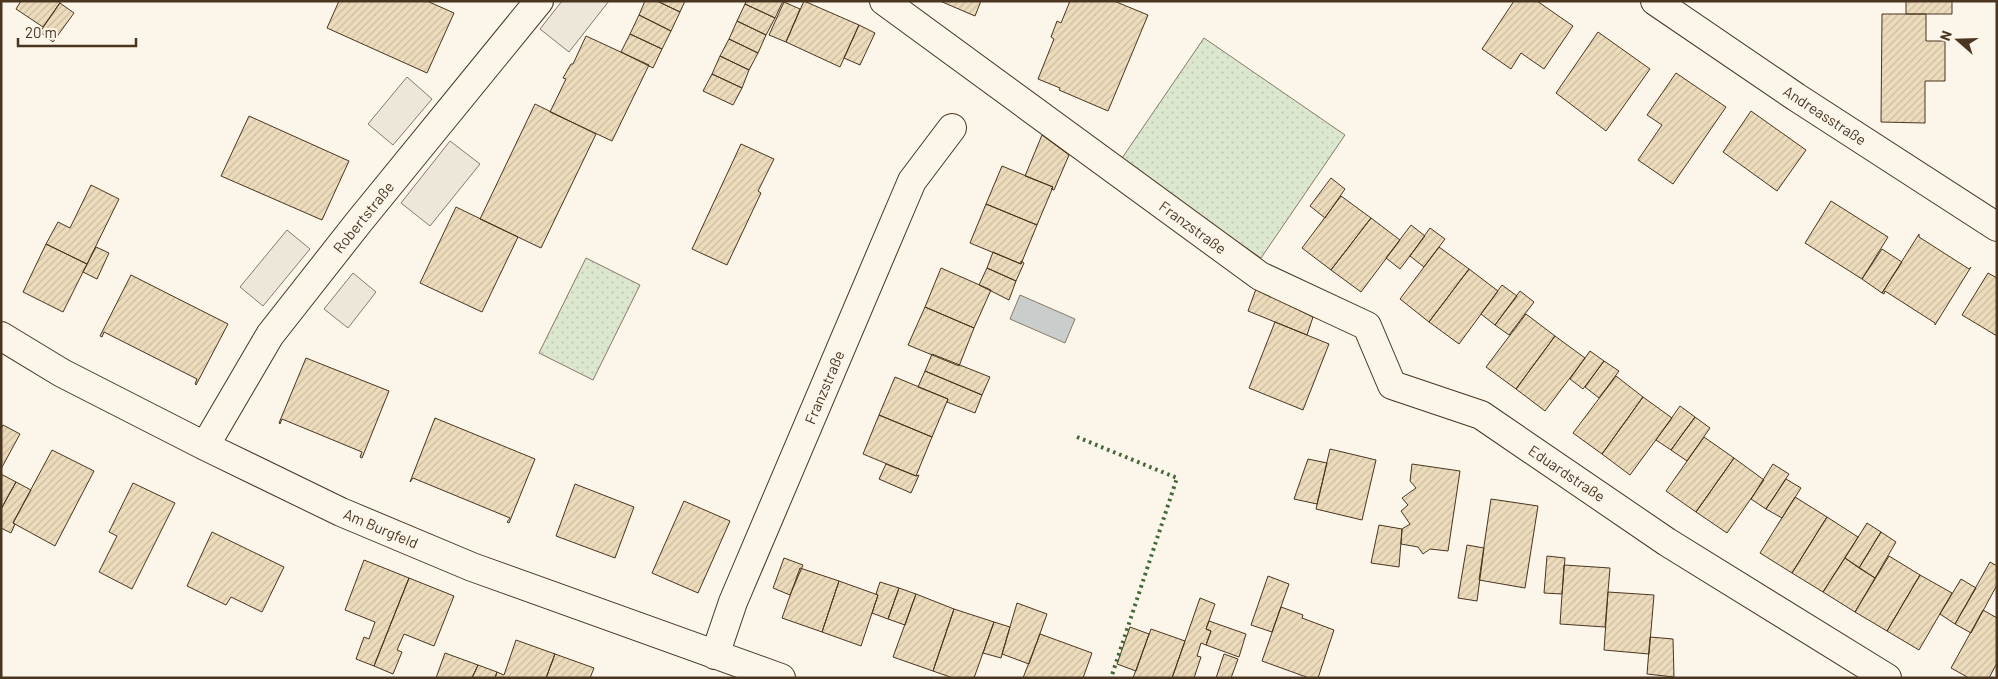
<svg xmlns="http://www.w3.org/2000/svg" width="1998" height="679" font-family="Barlow,sans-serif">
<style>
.park{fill:url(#park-dots);stroke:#887966}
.parking{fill:#ede7d9;stroke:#887966}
.water{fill:#c9cecd;stroke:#887966}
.building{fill:url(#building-hatch);stroke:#4a3520}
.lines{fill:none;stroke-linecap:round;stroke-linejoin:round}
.street-casing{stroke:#4a3520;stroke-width:30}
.street{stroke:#fbf6e9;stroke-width:28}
.hedge{stroke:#436837;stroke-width:4;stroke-dasharray:2.5 4;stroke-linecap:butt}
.labels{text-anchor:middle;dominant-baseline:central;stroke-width:4;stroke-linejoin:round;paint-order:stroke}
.street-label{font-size:15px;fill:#4a3520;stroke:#fbf6e9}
</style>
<defs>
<pattern id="park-dots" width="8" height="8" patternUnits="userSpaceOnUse" patternTransform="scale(1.25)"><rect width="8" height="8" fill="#dce7d0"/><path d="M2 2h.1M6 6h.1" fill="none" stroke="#bec7b2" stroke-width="1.8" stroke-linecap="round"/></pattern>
<pattern id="building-hatch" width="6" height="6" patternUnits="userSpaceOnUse" patternTransform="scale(1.25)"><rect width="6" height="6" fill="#ecdcbc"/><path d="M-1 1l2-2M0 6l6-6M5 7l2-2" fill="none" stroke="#ccbda1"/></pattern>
</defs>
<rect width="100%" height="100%" fill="#fbf6e9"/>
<path class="park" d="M1204 38 1345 135 1261 258 1120 161Z
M586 258 640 285 593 380 539 353Z"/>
<path class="parking" d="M562 1H609L569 52 540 29Z
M407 77 432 99 393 145 368 124Z
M450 141 480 164 430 226 401 203Z
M287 230 310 249 263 306 240 287Z
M353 273 376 292 348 328 324 309Z"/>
<path class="water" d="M1020 295 1075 319 1065 343 1010 319Z"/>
<path class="building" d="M21 1H61L43 27 16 9Z
M339 1H427L454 13 427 73 327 28Z
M645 1H657L680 12 671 31 639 15Z
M657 1H685L680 12Z
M746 1H783L775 18 745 4Z
M804 1 859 25 840 67 786 42Z
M940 1H981L975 16Z
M1070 1H1114L1148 15 1108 111 1059 90 1060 88 1038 79 1054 39 1051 37 1057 21 1061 23Z
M1514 1H1537L1573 26 1544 69 1521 53 1511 69 1482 49Z
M1906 1H1952V14H1906Z
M784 2 800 9 786 42 769 35Z
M60 3 74 13 53 42 40 32Z
M745 4 775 18 766 35 737 21Z
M1882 14H1926V41H1945V81H1925V123L1881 122Z
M639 15 671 31 662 49 630 34Z
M737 21 766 35 758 53 729 39Z
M859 25 875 33 860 65 844 58Z
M1598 32 1650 69 1606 131 1556 93Z
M630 34 662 49 653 68 621 52Z
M586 36 649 65 612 141 550 112 566 79 563 78 571 64H573Z
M729 39 758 53 749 70 720 56Z
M720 56 749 70 742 88 712 74Z
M1676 73 1726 107 1673 184 1638 160 1662 125 1647 115Z
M712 74 742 88 733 105 703 91Z
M535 104 596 134 541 248 480 219Z
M1751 111 1806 150 1777 191 1723 152Z
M249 116 349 161 322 220 221 176Z
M1042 135 1069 155 1054 190 1051 189 1053 187 1025 176Z
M741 144 774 159 758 191 761 193 727 265 692 249Z
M1002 166 1053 187 1037 225 986 204Z
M1331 178 1345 189 1325 218 1310 206Z
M91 185 119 199 87 264 46 244 58 222 70 228Z
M1341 196 1371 218 1331 270 1302 248Z
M1831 201 1888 237 1862 279 1805 243Z
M986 204 1037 225 1021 264 970 243Z
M456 207 518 237 482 312 420 283Z
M1371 218 1400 240 1361 292 1331 270Z
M1411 225 1425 236 1400 269 1386 258Z
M1430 228 1445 239 1424 267 1410 256Z
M1919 234V237L1969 269 1971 267 1935 325V323L1885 291 1884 294 1882 293Z
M46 244 87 264 63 312 23 292Z
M96 247 109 253 97 279 83 272Z
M1439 247 1469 269 1429 322 1400 299Z
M1882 249 1902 262 1882 293 1862 279Z
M993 252 1021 264V261L1024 263 1016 281 987 268Z
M941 268 991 290 974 328 925 307Z
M987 268 1016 281 1009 300 979 285Z
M1469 269 1498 291 1459 344 1429 322Z
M1988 273 1997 278V336L1962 315Z
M131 275 228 324 196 385 195 384 197 379 104 332 102 337 100 336Z
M1502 285 1517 296 1495 325 1481 314Z
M1256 289 1313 317 1307 335 1248 311Z
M1520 291 1534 302 1509 335 1495 325Z
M925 307 974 328 959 366 908 345Z
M1526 314 1555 336 1516 389 1486 367Z
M1275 322 1329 344 1303 410 1249 388Z
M1555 336 1585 358 1545 411 1516 389Z
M1590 351 1604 361 1583 389 1570 379Z
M932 354 990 377 982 395 925 371Z
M306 358 389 391 362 458 360 457 362 452 282 419 280 424 279 423Z
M1604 361 1619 371 1599 398 1585 387Z
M925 371 982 395 975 413 947 402 948 399 918 387Z
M1616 376 1643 397 1602 454 1573 433Z
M895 377 948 399 932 437 879 415Z
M1643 397 1672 418 1630 475 1602 454Z
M1680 406 1695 417 1671 450 1656 440Z
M879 415 932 437 916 476 863 454Z
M1695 417 1710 428 1687 461 1671 450Z
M435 418 535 459 509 523 507 522 510 518 413 478 410 482Z
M3 425 20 434 1 469V429Z
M1704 437 1734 458 1696 512 1666 491Z
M1330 449 1376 460 1362 520 1316 509Z
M52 450 94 471 55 546 13 523Z
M1734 458 1764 480 1727 533 1696 512Z
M1308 459 1327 463 1317 504 1294 499Z
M886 464 916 476 919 475 911 493 879 479Z
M1412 464 1460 471 1448 551 1430 549 1423 554 1418 547 1401 544 1402 529 1410 524 1401 511 1408 505 1402 498 1416 488 1410 481Z
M1773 464 1789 474 1766 509 1751 499Z
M1 474 16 482 1 509Z
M1786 479 1801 488 1782 518 1766 509Z
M16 482 31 490 13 523 15 524 11 533 1 528V509Z
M133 483 175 503 132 589 99 572 117 536 109 532Z
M575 484 634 507 615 558 556 536Z
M1795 497 1827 517 1792 573 1760 553Z
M1491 499 1538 506 1525 588 1479 580Z
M684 501 730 521 698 593 652 573Z
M1827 517 1858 537 1823 592 1792 573Z
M1867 523 1881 532 1859 568 1845 558Z
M1379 525 1402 529 1399 567 1371 563Z
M212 532 284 567 262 612 231 597 226 605 187 586Z
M1881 532 1896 542 1875 578 1859 568Z
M1467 545 1484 548 1477 601 1458 598Z
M1547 556 1565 558 1562 594 1544 593Z
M1889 556 1920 575 1887 631 1855 612Z
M784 558 803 565 790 595 773 588Z
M1845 558 1875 578 1855 612 1823 592Z
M364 560 409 578 374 666 356 659 364 637 369 639 375 622 345 610Z
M1990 562 1997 566V585L1971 633 1955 624Z
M1564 565 1610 568 1605 627 1560 624Z
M800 568 839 581 822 632 782 618Z
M1920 575 1952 593 1919 650 1887 631Z
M1268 576 1289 584 1272 632 1251 625Z
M409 578 454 596 434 646 404 634 397 650 402 652 393 674 374 666Z
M1961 579 1976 588 1955 624 1940 614Z
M839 581 878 595 861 646 822 632Z
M880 582 899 588 888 619 872 613 878 595 876 594Z
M899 588 916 594 905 625 888 619Z
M1608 592 1654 595 1649 654 1604 650Z
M916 594 954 609 933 671 893 657Z
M1200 598 1215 604 1206 629 1211 631 1206 645 1201 643 1197 656 1201 657 1194 678H1172Z
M1017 603 1047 614 1029 664 1002 654Z
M1281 607 1303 615 1302 618 1334 630 1318 678H1309L1262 661Z
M954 609 994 622 974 678H953L933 671Z
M1983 610 1997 618V663L1989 678H1969L1951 668Z
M1209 621 1246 634 1239 657 1206 645 1211 631 1206 629Z
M994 622 1010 627 1001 658 983 653Z
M1130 627 1149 634 1136 671 1117 664Z
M1151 629 1185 641 1172 678H1133Z
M1040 634 1092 653 1083 678H1023Z
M1650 637 1673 639 1674 677 1647 674Z
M516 640 555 654 546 678H495L497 672 504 675Z
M445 653 478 665 472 678H436Z
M555 654 594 668 590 678H546Z
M1224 654 1238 659 1231 678H1216Z
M478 665 497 672 495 678H472Z"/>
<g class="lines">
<g class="street-casing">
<path id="street" d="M884 1 1260 276 1367 326 1392 385 1481 415 1667 542 1887 678
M1655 1 1796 97 1997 227
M1 336 62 373 205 446 341 512 472 567 781 678
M205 446 270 335 358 223 539 1
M715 655 733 602 912 181 952 128"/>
</g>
<use href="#street" class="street"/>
<path class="hedge" d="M1077 437 1177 478 1111 678"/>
</g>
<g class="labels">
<g class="street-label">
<text transform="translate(1825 115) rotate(33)">Andreasstraße</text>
<text transform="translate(363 217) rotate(-51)">Robertstraße</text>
<text transform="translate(1193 227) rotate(36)">Franzstraße</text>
<text transform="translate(824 387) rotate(-67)">Franzstraße</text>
<text transform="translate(1567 473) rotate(34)">Eduardstraße</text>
<text transform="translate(381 528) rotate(23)">Am Burgfeld</text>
</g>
</g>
<rect width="1998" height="679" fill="none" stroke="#4a3520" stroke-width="5"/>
<g transform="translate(1958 40) rotate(290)" stroke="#fbf6e9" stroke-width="4" paint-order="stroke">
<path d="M0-4L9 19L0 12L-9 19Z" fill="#4a3520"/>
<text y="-8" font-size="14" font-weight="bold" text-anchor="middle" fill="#4a3520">N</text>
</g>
<path d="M18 38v8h118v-8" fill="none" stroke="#4a3520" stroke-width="2.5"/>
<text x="25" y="38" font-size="15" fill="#4a3520" stroke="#fbf6e9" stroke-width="4" paint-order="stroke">20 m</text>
</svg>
